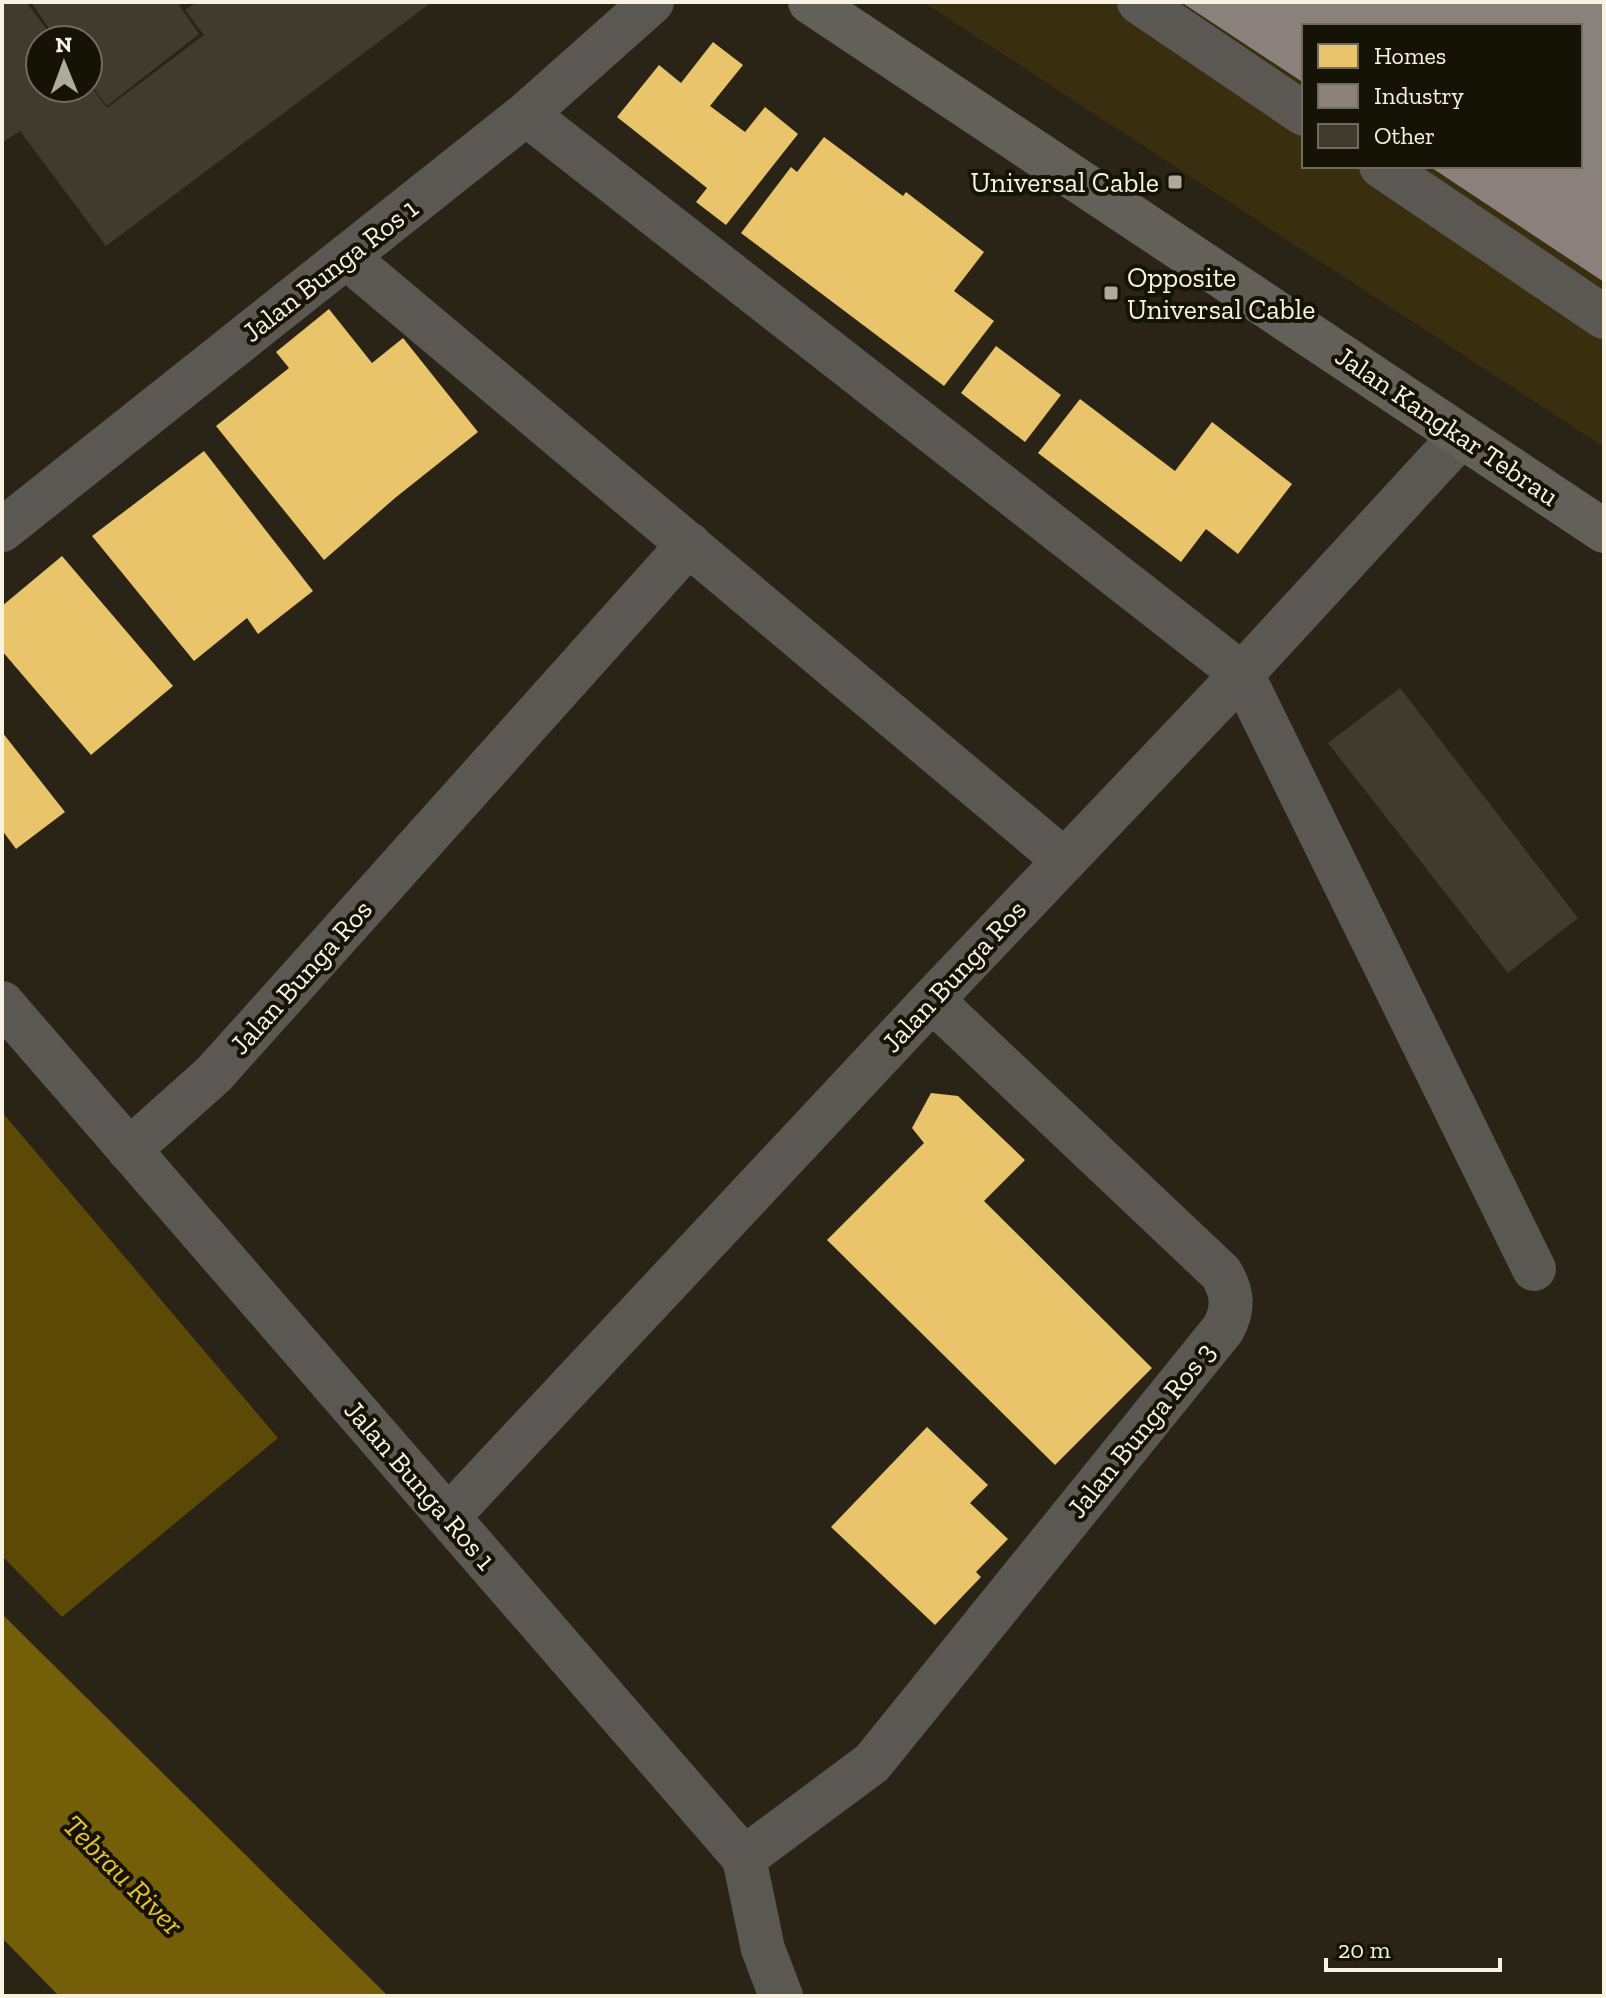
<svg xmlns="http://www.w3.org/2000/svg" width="1606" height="1998" font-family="'Zilla Slab',serif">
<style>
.built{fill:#392e0d;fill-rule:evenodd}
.green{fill:#5b4905}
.water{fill:#745e08}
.homes{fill:#e9c46a}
.industry{fill:#8a817c}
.building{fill:#3f3b2e}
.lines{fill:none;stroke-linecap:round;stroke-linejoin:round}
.minor{stroke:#5b5853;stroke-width:44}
.major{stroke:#636059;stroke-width:44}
.poi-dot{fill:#afaa9a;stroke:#151206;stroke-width:3}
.labels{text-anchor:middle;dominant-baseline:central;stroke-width:8;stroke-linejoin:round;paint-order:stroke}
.poi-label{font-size:28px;fill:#f7f2e2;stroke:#151206;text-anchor:end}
.street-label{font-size:28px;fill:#f7f2e2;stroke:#151206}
.water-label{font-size:30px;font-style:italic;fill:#e8c02b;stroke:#151206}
</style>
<rect width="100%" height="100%" fill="#292415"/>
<path class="built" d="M923 2H1604V447ZM1304 26H1580V166H1304Z"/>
<path class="green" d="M2 1112 278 1438 62 1617 2 1556Z"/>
<path class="water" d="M2 1614 388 1996H59L2 1938Z"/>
<path class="homes" d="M713 42 743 65 710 106 745 132 765 107 798 134 726 225 696 202 707 188 617 117 659 65 681 83Z
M824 137 903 196 906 192 984 252 954 291 994 321 944 386 741 233 791 167 797 172Z
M329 309 372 363 403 338 478 432 395 498 324 560 216 426 289 368 276 352Z
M996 346 1061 395 1025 442 961 393Z
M1080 399 1175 471 1212 422 1292 484 1238 554 1206 529 1181 562 1038 453Z
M204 451 313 591 258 634 247 618 194 661 92 536Z
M62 556 173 686 91 755 2 651V606Z
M2 732 65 812 16 849 2 830Z
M931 1093 958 1096 1025 1160 984 1201 1152 1368 1055 1465 827 1240 924 1143 912 1128Z
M927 1427 988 1485 970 1503 1008 1539 976 1572 981 1577 935 1625 831 1527Z"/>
<path class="industry" d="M1181 2H1604V282L1429 166H1580V26H1304V83Z"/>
<path class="building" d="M2 2H26L55 40H40V88H88V83L107 108 204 35 185 10 197 2H432L106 246 20 131 2 143Z
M31 2H177L199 34 107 106 88 81V40H57Z
M1400 688 1578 918 1508 973 1328 743Z"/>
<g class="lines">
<path class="minor" d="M1139 2 1304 114
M526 114 1242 674 1534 1269
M1381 166 1604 317
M346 257 1064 860
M2 530 526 114 652 2
M2 1003 744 1858 763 1949 781 1996
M129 1150 214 1074 689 544
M448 1517 932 1000 1242 674 1461 436
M744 1858 872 1763 1223 1329C1234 1309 1233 1293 1221 1273L932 1000"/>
<path class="major" d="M810 2 1604 531"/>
</g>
<g class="poi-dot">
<rect x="1167" y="174" width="16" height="16" rx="4"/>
<rect x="1103" y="285" width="16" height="16" rx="4"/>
</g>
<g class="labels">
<g class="poi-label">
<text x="1159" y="182">Universal Cable</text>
<text x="1127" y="277" text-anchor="start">Opposite<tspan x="1127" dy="32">Universal Cable</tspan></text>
</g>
<g class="street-label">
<text transform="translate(330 270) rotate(-38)">Jalan Bunga Ros 1</text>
<text transform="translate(1447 426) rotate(34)">Jalan Kangkar Tebrau</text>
<text transform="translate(954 976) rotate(-47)">Jalan Bunga Ros</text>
<text transform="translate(301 977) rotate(-48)">Jalan Bunga Ros</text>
<text transform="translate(1141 1430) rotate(-51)">Jalan Bunga Ros 3</text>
<text transform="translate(420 1485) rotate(49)">Jalan Bunga Ros 1</text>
</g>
<g class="water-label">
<text transform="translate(123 1875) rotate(45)">Tebrau River</text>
</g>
</g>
<rect width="1606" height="1998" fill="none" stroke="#f7f2e2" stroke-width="8"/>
<rect x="1302" y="24" width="280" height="144" fill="#151206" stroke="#6f6c5e" stroke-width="2"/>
<rect x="1318" y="44" width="40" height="24" fill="#e9c46a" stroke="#6f6c5e" stroke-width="2"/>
<text x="1374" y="64" font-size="24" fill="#f7f2e2">Homes</text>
<rect x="1318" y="84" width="40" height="24" fill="#8a817c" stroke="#6f6c5e" stroke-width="2"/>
<text x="1374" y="104" font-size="24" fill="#f7f2e2">Industry</text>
<rect x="1318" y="124" width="40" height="24" fill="#3f3b2e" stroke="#6f6c5e" stroke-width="2"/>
<text x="1374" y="144" font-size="24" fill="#f7f2e2">Other</text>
<g transform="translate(64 64) rotate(359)"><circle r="38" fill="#151206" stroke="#6f6c5e" stroke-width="2"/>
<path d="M0-6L14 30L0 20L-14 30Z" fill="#afaa9a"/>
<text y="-12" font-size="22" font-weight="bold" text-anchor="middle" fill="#f7f2e2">N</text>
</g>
<path d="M1326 1958v12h174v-12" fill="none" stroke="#f7f2e2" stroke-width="4"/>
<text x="1338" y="1958" font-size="24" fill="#f7f2e2" stroke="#151206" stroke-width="6" paint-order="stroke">20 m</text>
</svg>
